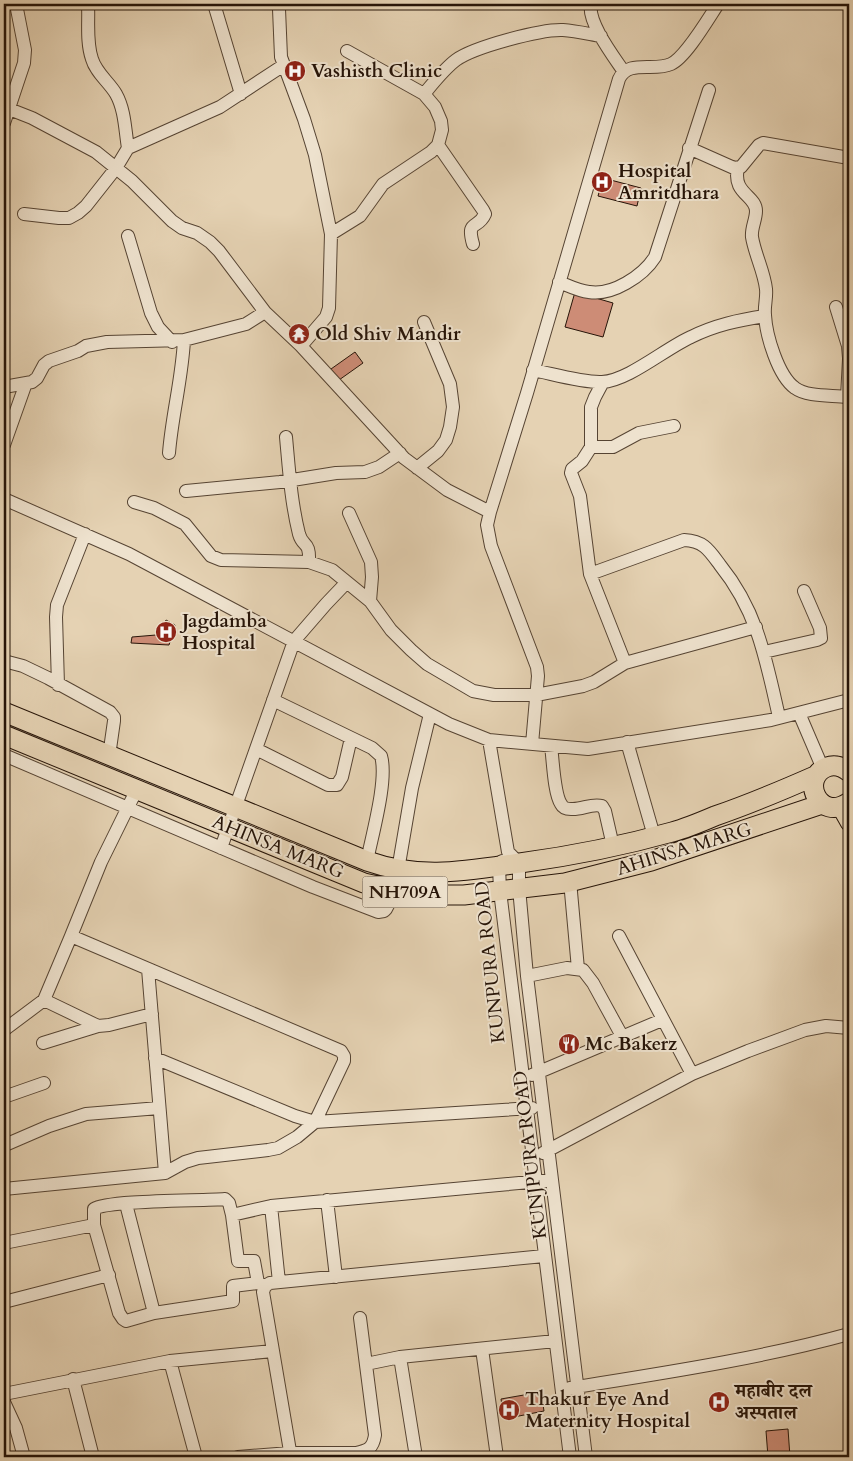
<svg xmlns="http://www.w3.org/2000/svg" width="853" height="1461" font-family="Cardo,'Noto Serif Devanagari',serif">
<style>
.building{fill:#cd8c76;stroke:#261408}
.lines{fill:none;stroke-linecap:round;stroke-linejoin:round}
.minor-casing{stroke:#564433;stroke-width:14}
.major-casing{stroke:#261408;stroke-width:18}
.highway-casing{stroke:#261408;stroke-width:21}
.minor{stroke:#eee2ce;stroke-width:12}
.major{stroke:#e5d2b3;stroke-width:16}
.highway{stroke:#e5d2b3;stroke-width:19}
.labels{text-anchor:middle;dominant-baseline:central;stroke-width:4;stroke-linejoin:round;paint-order:stroke}
.shield{fill:#eee2ce;stroke:#625243;stroke-width:1}
.shield-label{font-size:18px;font-weight:bold;fill:#261408}
.poi-label{font-size:19px;font-weight:bold;fill:#261408;stroke:#eee2ce;text-anchor:start}
.street-label{font-size:19px;fill:#261408;stroke:#eee2ce}
</style>
<rect width="100%" height="100%" fill="#e5d2b3"/>
<filter id="stains"><feTurbulence type="fractalNoise" baseFrequency=".004" numOctaves="4"/><feColorMatrix values="0 0 0 0 .2 0 0 0 0 .09 0 0 0 0 .02 0 0 0 .5 -.17"/></filter>
<radialGradient id="worn" r=".72"><stop offset=".6" stop-color="#630" stop-opacity="0"/><stop offset="1" stop-color="#630" stop-opacity=".3"/></radialGradient>
<path class="building" d="M296 61 301 73 292 77 287 64Z
M603 178 641 188 637 206 598 196Z
M575 292 613 303 603 337 565 327Z
M355 352 363 363 339 380 331 369Z
M166 620 175 625 169 645 131 643 132 637 156 635Z
M541 1392 544 1411 504 1419 501 1399Z
M788 1429 790 1457H768L766 1431Z"/>
<g class="lines">
<g class="minor-casing">
<path id="minor" d="M88 4C89 21 86 42 92 59 96 73 109 82 116 94 125 110 125 130 128 148
M214 4 241 94
M280 4 279 9 281 57 304 119 315 155 331 234 329 308 326 317 301 346
M591 4C587 22 614 57 624 72
M424 94C434 82 444 69 456 60 474 47 541 29 563 30 576 31 589 34 601 36
M4 107 32 118 96 152 132 181 172 221 182 228 197 233 210 242 219 251 265 312 301 346 404 458 447 490 490 512
M4 123 24 63 25 50 16 4
M438 145 483 210 485 214C478 230 466 219 473 244
M689 148 734 168 741 167 759 145 763 143 849 158
M738 168C732 194 756 195 756 211 756 220 751 228 752 237 755 255 764 271 766 289 767 298 764 306 765 315 766 335 778 376 795 388 807 397 831 395 847 397L849 399
M24 214 59 218H69L78 213 86 206 116 168 128 148 220 107 284 65
M331 234 360 216 383 184 431 152 438 145 442 130 441 121 435 107 424 94 347 51
M128 236 151 313 158 327 172 342
M559 282C569 286 579 291 589 292 612 296 643 276 655 257L709 90
M836 307 848 346 849 358
M533 370C553 374 583 383 602 382 628 381 666 348 691 337 715 325 739 320 765 316
M603 382 595 397 591 407V447L582 461 572 469 571 473 580 496 590 574 625 663
M4 387 32 382 37 378 44 365 49 361 78 351 86 346 107 342 184 340 246 324 265 312
M847 397 849 359
M286 437C289 469 291 502 299 534 303 548 310 540 309 562
M4 445 26 383
M591 447H613L639 433 674 426
M169 453C172 415 182 379 184 340
M417 468 438 451 446 440 450 427 453 407 450 384 424 322
M186 491 280 482 336 473 365 472 379 467 400 453
M4 499 129 554 449 724 489 740 588 749 771 720 849 700
M134 502 154 508 185 524 211 556 221 560 309 562 332 570 370 601 391 630 411 650 427 664 473 691 494 695H536L583 686 594 682 625 663 756 627
M349 513 371 562 372 577 370 601
M590 574 684 540C704 541 709 550 720 565 758 612 766 660 779 717
M764 652 817 640 821 638 820 628 804 591
M4 661 23 666 48 678 110 712 114 717V721L109 756
M58 685 56 617 57 605 85 534
M273 700 372 748 381 756C388 780 372 835 367 861
M799 713 823 769
M489 740 508 852
M627 742 654 836
M532 744 538 676 537 667 491 546 487 525 490 512 527 393 619 79C628 59 654 72 671 64 686 57 708 19 718 4
M551 746C553 760 554 794 561 804 563 808 566 809 571 809 582 810 591 803 602 806L605 811 613 846
M256 749 328 785H337L342 777 351 738
M4 755 313 887 378 912 384 911 386 909 396 890
M221 848 294 641 326 604 347 582
M508 852 519 863V888L527 976 586 1457
M502 861 499 866 500 891 570 1457
M398 870 412 788 430 714
M570 881 578 969
M619 936 692 1074
M148 969 165 1173
M527 976 567 968 583 970 593 983 622 1036
M44 1000 98 1026 109 1025 152 1014
M4 1030 44 1000 71 936
M43 1043 98 1026
M155 1058 295 1116 315 1122 532 1108
M532 1075 662 1020
M4 1097 44 1083
M5 1145 49 1126 86 1114 159 1108
M543 1153 692 1074 748 1051 805 1030 826 1026 849 1028
M4 1189 165 1173 185 1162 198 1158 268 1150 278 1148 297 1137 315 1122 344 1061V1056L341 1051 71 936 101 862 137 789
M327 1200 336 1277
M126 1204 154 1313
M271 1206 279 1282
M232 1215 238 1261H254L258 1283
M4 1243 94 1225
M265 1286 258 1283 233 1286V1301L154 1313 126 1321 123 1319 119 1313 94 1225V1209C108 1200 201 1201 225 1199L229 1203 232 1215 271 1206 552 1180
M4 1302 109 1275
M482 1349 497 1457
M400 1357 416 1457
M170 1361 196 1457
M366 1364 400 1357 555 1341
M73 1379 93 1457
M570 1388C663 1373 758 1359 849 1334
M4 1394 170 1361 273 1351
M4 1402 16 1428 24 1457
M238 1457 290 1453H356C369 1450 373 1448 375 1435L360 1318
M291 1457 263 1292 265 1286 270 1283 544 1256"/>
</g>
<g class="major-casing">
<path id="major" d="M840 807 849 823"/>
</g>
<g class="highway-casing">
<path id="highway" d="M4 712 367 861C421 880 465 871 520 863 571 856 622 846 672 832 687 828 701 822 715 816 750 804 783 790 817 775
M4 735 364 883 418 895H464L565 883 651 861 822 804
M849 772C843 767 835 764 827 767 799 778 819 823 849 802"/>
</g>
<use href="#minor" class="minor"/>
<use href="#major" class="major"/>
<use href="#highway" class="highway"/>
</g>
<defs>
<g id="hospital-disc" transform="scale(1.125)"><circle r="9.5" fill="#8f2418" stroke="#eee2ce"/><path d="M-5-5h3v3.5h4V-5h3V5h-3V1.5h-4V5h-3Z" fill="#fff"/></g>
<g id="temple-disc" transform="scale(1.125)"><circle r="9.5" fill="#8f2418" stroke="#eee2ce"/><path d="M0-6L5-2H3V0L6.5 2.5H4V6H1.5V3h-3V6H-4V2.5H-6.5L-3 0V-2H-5Z" fill="#fff"/></g>
<g id="restaurant-disc" transform="scale(1.125)"><circle r="9.5" fill="#8f2418" stroke="#eee2ce"/><path d="M-5-6h1v4h1v-4h1v4h1v-4h1v5L-1.5 .5V6h-2V.5L-5-1ZM5-6V6H3V1.5H1.5Q1.5-4 5-6Z" fill="#fff"/></g>
</defs>
<g fill-rule="evenodd">
<use href="#hospital-disc" x="295" y="71"/>
<use href="#hospital-disc" x="602" y="182"/>
<use href="#temple-disc" x="299" y="334"/>
<use href="#hospital-disc" x="166" y="632"/>
<use href="#restaurant-disc" x="569" y="1044"/>
<use href="#hospital-disc" x="719" y="1402"/>
<use href="#hospital-disc" x="509" y="1410"/>
</g>
<g class="labels">
<rect class="shield" x="362.5" y="876.5" width="85" height="31" rx="4"/>
<g class="shield-label">
<text x="405" y="892">NH709A</text>
</g>
<g class="poi-label">
<text x="311" y="71">Vashisth Clinic</text>
<text x="618" y="171">Hospital<tspan x="618" dy="22">Amritdhara</tspan></text>
<text x="315" y="334">Old Shiv Mandir</text>
<text x="182" y="621">Jagdamba<tspan x="182" dy="22">Hospital</tspan></text>
<text x="585" y="1044">Mc Bakerz</text>
<text x="735" y="1391">महाबीर दल<tspan x="735" dy="22">अस्पताल</tspan></text>
<text x="525" y="1399">Thakur Eye And<tspan x="525" dy="22">Maternity Hospital</tspan></text>
</g>
<g class="street-label">
<text transform="translate(278 847) rotate(22)">AHINSA MARG</text>
<text transform="translate(684 849) rotate(-17)">AHINSA MARG</text>
<text transform="translate(490 962) rotate(-96)">KUNPURA ROAD</text>
<text transform="translate(530 1155) rotate(-97)">KUNJPURA ROAD</text>
</g>
</g>
<rect width="853" height="1461" fill="none" stroke="#e5d2b3" stroke-width="20"/>
<rect x="5" y="5" width="843" height="1451" fill="none" stroke="#261408" stroke-width="2.5"/>
<rect x="10" y="10" width="833" height="1441" fill="none" stroke="#261408"/>
<rect width="100%" height="100%" filter="url(#stains)"/>
<rect width="100%" height="100%" fill="url(#worn)"/>
</svg>
